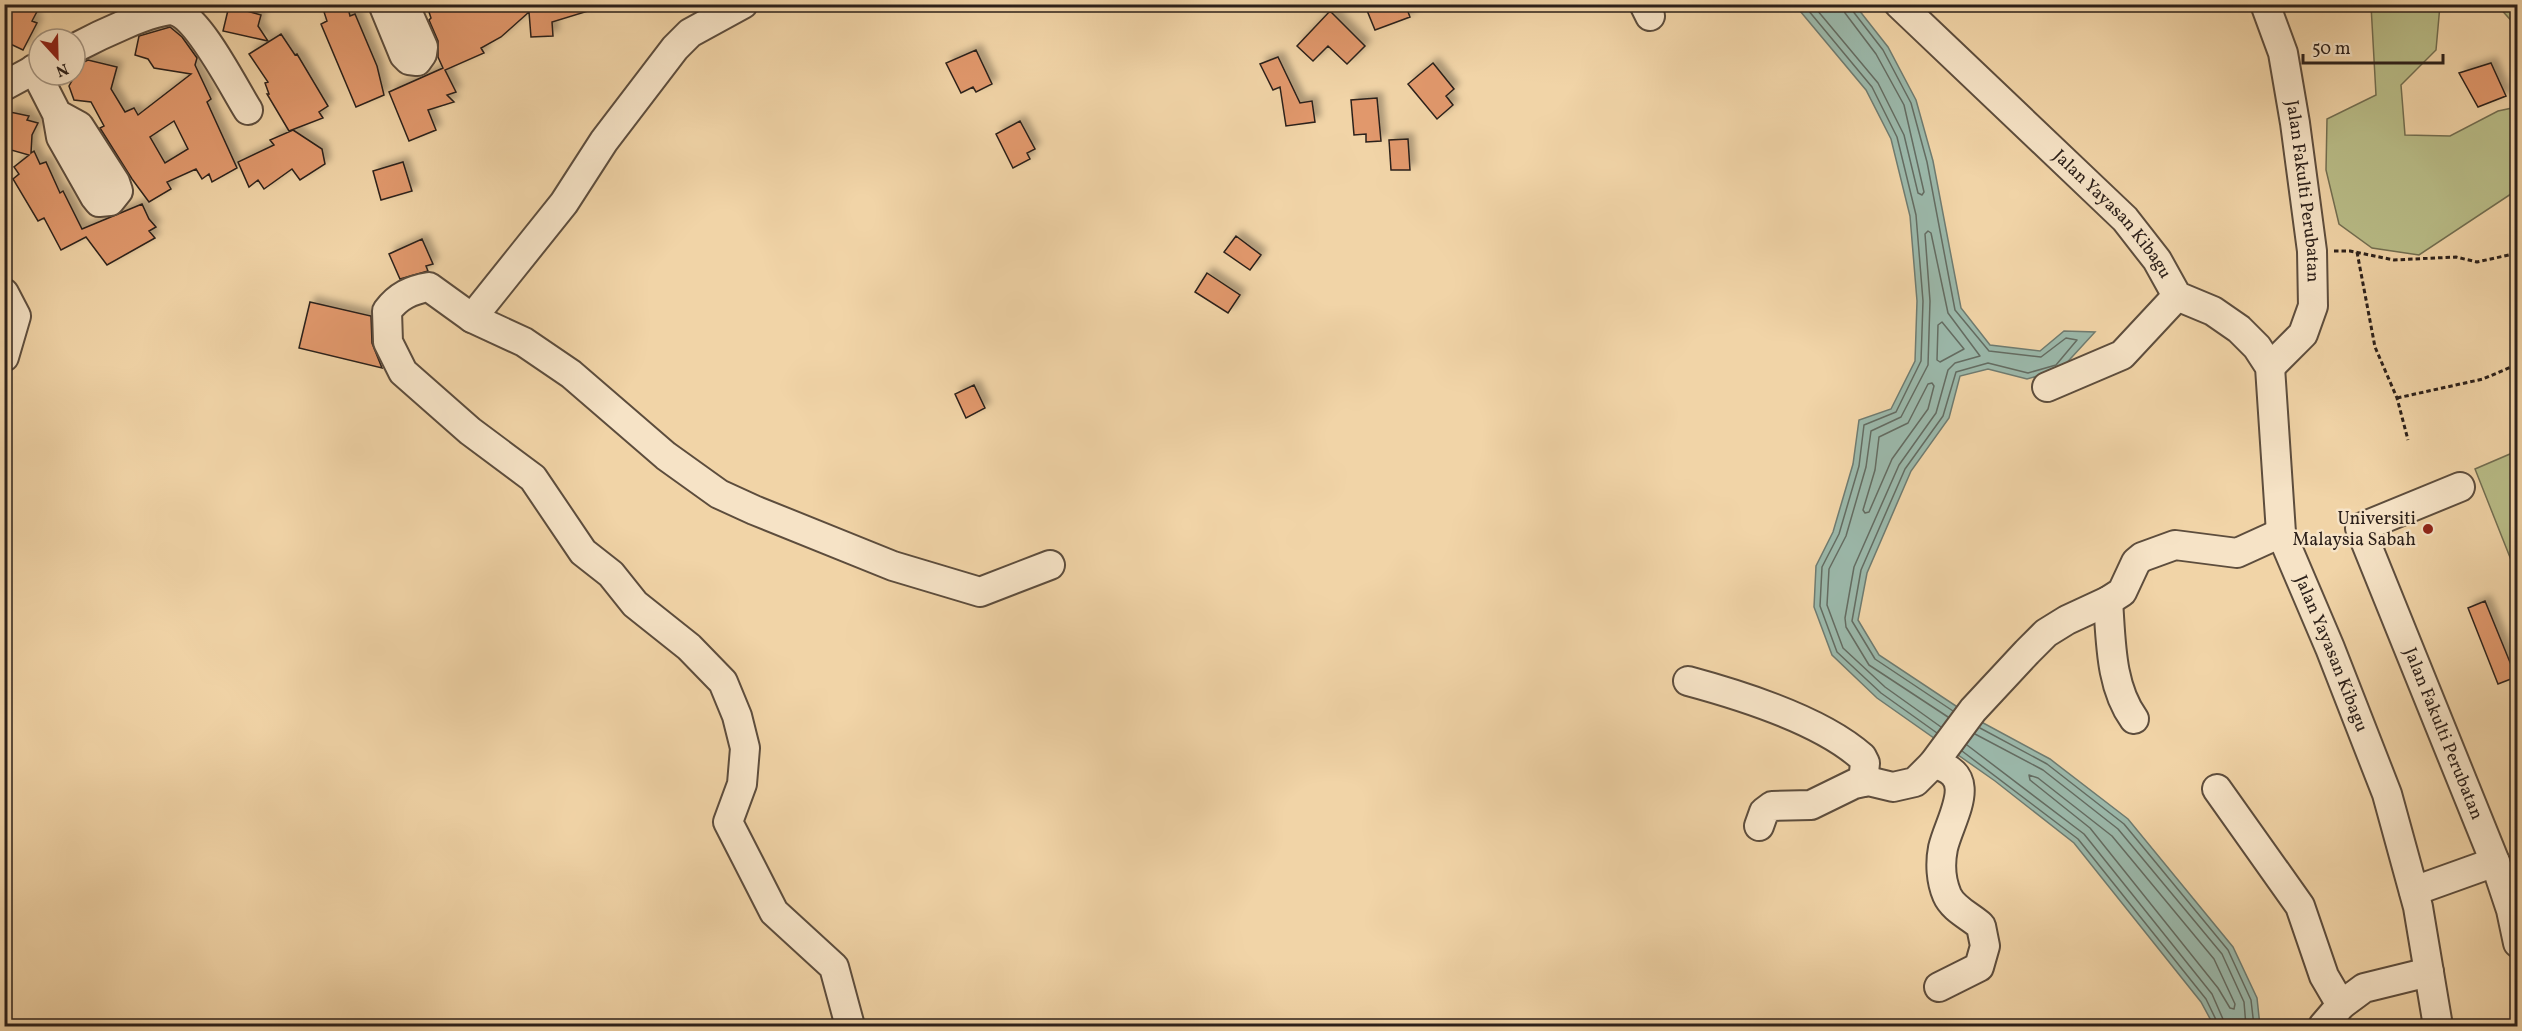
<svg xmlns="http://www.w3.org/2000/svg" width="2522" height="1031" font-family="Vollkorn,serif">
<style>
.green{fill:#b9bd88;stroke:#726e51;stroke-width:1.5}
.water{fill:#9bb8aa;stroke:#6f7b70;stroke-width:1.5}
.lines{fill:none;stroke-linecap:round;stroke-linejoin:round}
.shore{stroke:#646c62;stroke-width:1.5}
.building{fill:#e1986c;stroke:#2c201a;stroke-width:1.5;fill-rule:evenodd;filter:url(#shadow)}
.minor-casing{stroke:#5d4d3d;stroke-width:32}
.path{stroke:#2c201a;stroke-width:3;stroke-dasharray:4.5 3;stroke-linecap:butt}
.minor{stroke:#f6e3c6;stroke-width:28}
.poi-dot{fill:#8f2418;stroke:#f6e3c6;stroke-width:2}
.labels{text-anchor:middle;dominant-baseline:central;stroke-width:5;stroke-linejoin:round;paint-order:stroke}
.street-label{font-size:18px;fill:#2c201a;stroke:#f6e3c6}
.poi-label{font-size:18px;fill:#2c201a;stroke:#f6e3c6;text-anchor:end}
</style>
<defs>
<filter id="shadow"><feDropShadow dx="5.5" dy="-5.5" stdDeviation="3" flood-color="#0004"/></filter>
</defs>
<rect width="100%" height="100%" fill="#f1d4a7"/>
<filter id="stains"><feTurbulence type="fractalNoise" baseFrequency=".00333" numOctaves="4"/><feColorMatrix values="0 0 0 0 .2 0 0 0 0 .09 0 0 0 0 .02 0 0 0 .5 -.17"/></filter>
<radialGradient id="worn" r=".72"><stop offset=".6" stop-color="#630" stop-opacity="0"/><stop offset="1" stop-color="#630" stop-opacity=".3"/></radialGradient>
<path class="green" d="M2371 5H2440L2436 50 2401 85 2405 135 2450 136 2498 111 2517 107V190L2419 255 2372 248 2339 224 2326 170 2327 119 2376 95Z
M2497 5H2517V27Z
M2517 451V575L2475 469Z"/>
<path class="water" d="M1795 5H1855L1888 47 1916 100 1933 161 1961 308 1990 345 2040 351 2064 331 2095 332 2060 370 2027 379 1988 369 1960 376 1949 418 1911 471 1867 573 1858 620 1879 655 1974 718 2050 759 2128 819 2233 947 2257 998 2260 1026H2214L2201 1002 2074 843 1995 781 1877 698 1832 655 1814 607 1816 566 1833 532 1853 464 1859 420 1891 409 1915 361 1917 301 1910 216 1891 139 1866 90Z"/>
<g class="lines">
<path class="shore" d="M1803 4 1872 87 1897 137 1916 215 1923 301 1921 361 1896 412 1864 425 1859 466 1839 534 1822 567 1820 606 1837 652 1881 693 1937 733
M1812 4 1878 83 1904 135 1918 193 1922 195 1924 192 1904 105 1876 54 1845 13 1843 4
M1851 4 1852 10 1883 50 1911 103 1927 162 1955 310 1989 351 2041 357 2066 338 2077 340 2056 365 2028 373 1988 363 1956 372 1943 416 1905 469 1861 570 1852 621 1875 659 1953 711
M1942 322 1964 349 1940 362 1937 360 1938 325Z
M1932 383 1934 386 1928 409 1892 459 1869 512 1865 513 1863 510 1875 470 1879 437 1908 423 1928 384Z
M1941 727 1885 687 1843 648 1827 605 1829 569 1846 536 1866 467 1871 431 1901 417 1928 365 1930 301 1925 234 1928 231 1931 233 1948 313 1980 356 1955 363 1948 370 1936 413 1899 465 1854 567 1845 618 1846 627 1869 665 1948 717
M1980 728 2047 764 2124 824 2228 950 2251 1000 2254 1026
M1975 734 2043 770 2118 829 2222 954 2244 1002 2246 1026
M1967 745 2084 834 2212 994 2226 1026
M1962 751 2078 839 2206 999 2219 1026
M2029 775 2038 778 2112 836 2214 959 2235 1004 2234 1009 2230 1008 2218 988 2090 828 2030 780Z"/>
</g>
<path class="building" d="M4 4H41L32 21 37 23 23 50 4 41Z
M342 4H347L350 16 355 14 377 66 384 95 356 107 321 24 327 21 324 12Z
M436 4H598V8L552 22 553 36 531 37 529 12 501 37 481 48 484 53 445 70 456 92 447 95 454 102 428 110 436 130 409 141 389 92 443 68 438 57V41L429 20 431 18 428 9Z
M1374 4H1405L1410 17 1375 30 1366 8Z
M229 6 261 15 258 26 268 41 223 31Z
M1330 11 1365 46 1347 64 1328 46 1313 61 1297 46Z
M170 27 182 37 197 58 195 65 211 99 207 102 237 168 212 182 209 174 202 179 196 169 167 182 171 189 149 202 132 179 100 128 104 126 91 102 74 100 69 86 82 63 88 60 117 67 111 89 125 112 134 108 138 115 191 74 154 68 148 59 135 55 139 36ZM174 121 188 149 165 163 150 137Z
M281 34 295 55 297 54 328 106 319 112 323 118 289 131 267 94H269L265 83 268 82 249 54Z
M976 50 992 84 976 92 973 87 961 93 946 63Z
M1278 57 1300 103 1312 101 1315 122 1286 126 1280 87 1273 90 1260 64Z
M1433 63 1454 89 1446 96 1453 105 1437 119 1408 84Z
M2491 63 2506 96 2478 107 2459 73Z
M1377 98 1381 141 1366 142V134L1354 135 1351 100Z
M10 112 29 116 27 120 38 123 32 135 31 153 34 151 40 164 46 162 60 193 63 191 82 229 142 204 149 219 156 227 149 231 155 238 107 265 86 237 61 250 44 218 38 221 13 179 19 174 14 167 29 155 4 148V127Z
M1020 121 1035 149 1027 153 1030 159 1013 168 996 134Z
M293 130 322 149 325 164 300 180 292 169 264 189 258 180 249 187 238 162 274 145 270 140Z
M1408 139 1410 170H1391L1389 140Z
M403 162 412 191 381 200 373 171Z
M1236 236 1261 255 1250 270 1224 252Z
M422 239 433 264 426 266 428 271 400 279 389 254Z
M1207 273 1240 295 1228 313 1195 292Z
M310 302 371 316 372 343 382 368 299 348Z
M974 385 985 408 966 418 955 394Z
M2485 601 2516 677 2498 684 2468 608Z"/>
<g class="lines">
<g class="minor-casing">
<g id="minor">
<path d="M383 4 404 55 409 60 417 61 422 54 423 47 404 4"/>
<path d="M1644 4 1650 16"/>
<path id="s1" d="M1899 4 2125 219 2157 260 2177 296 2213 311 2239 329 2257 347 2270 367 2281 533 2330 648 2387 794 2418 907 2438 1026"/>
<path id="s2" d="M2265 4 2283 53 2295 123 2312 251 2313 306 2303 334 2270 367"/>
<path d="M75 48C92 39 158 6 175 11 199 18 233 86 248 110"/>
<path d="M34 69 57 114 79 126 115 182 118 191 110 201 99 202 95 197 61 137 57 114"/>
<path d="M4 86 39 67"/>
<path d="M4 293 16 316 4 357"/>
<path d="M472 318 564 203 604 141 675 48 690 33 743 4"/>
<path d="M2047 387 2122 355 2177 296"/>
<path id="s3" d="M2460 487 2360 528 2495 862 2511 910 2518 943"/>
<path d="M2108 601C2111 640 2110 686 2134 719"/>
<path d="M1688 681C1740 695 1822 721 1862 757L1865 763 1863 782"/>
<path d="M1933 764C1982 774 1950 818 1943 848 1940 863 1941 881 1947 895 1953 909 1970 916 1981 926L1985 946 1979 967 1939 987"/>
<path d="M2217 789 2300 906 2324 976 2341 1005"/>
<path d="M1759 826 1764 812 1772 806 1811 805 1854 784 1868 781 1893 787 1915 782 1933 764 1973 710 2027 652 2046 633 2067 620 2108 601 2122 592 2136 562 2142 557 2175 545 2237 553 2281 533"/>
<path d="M2414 891 2495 862"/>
<path d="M850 1026 834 967 774 912 728 822 742 784 745 748 737 716 723 682 689 647 635 604 611 574 583 552 533 478 470 431 403 372 388 342 387 311C398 296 411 290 429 287L472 318 524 342 571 374 666 456 719 494 754 510 893 566 980 592 1050 565"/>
<path d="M2323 1026 2341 1005 2364 988 2429 972"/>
</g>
</g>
<path class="path" d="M2334 251H2350L2394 260 2456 257 2477 262 2518 253
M2357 252 2375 347 2397 398 2408 440
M2397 398 2483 379 2518 364"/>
<use href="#minor" class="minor"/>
</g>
<circle class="poi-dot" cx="2428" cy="529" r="6"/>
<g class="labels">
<g class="street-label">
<text stroke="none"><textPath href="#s2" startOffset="192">Jalan Fakulti Perubatan</textPath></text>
<text stroke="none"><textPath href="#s1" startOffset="300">Jalan Yayasan Kibagu</textPath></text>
<text stroke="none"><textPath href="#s1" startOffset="822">Jalan Yayasan Kibagu</textPath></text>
<text stroke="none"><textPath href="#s3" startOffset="330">Jalan Fakulti Perubatan</textPath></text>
</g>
<g class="poi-label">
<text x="2416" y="519">Universiti<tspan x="2416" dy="21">Malaysia Sabah</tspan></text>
</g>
</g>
<rect width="2522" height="1031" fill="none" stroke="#f1d4a7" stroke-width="24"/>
<rect x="6" y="6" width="2510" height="1019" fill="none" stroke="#2c201a" stroke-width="3"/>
<rect x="12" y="12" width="2498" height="1007" fill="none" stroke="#2c201a" stroke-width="1.5"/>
<g transform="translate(57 57) rotate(158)"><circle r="28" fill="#f6e3c6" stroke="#a59581" stroke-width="1.5"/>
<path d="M0-4.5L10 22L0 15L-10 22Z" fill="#8f2418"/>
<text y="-9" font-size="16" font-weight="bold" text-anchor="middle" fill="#2c201a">N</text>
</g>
<path d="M2303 54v9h140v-9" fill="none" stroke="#2c201a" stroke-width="3"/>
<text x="2312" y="54" font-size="18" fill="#2c201a" stroke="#f6e3c6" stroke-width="4.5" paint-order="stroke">50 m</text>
<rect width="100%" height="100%" filter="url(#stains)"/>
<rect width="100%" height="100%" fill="url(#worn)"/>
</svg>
